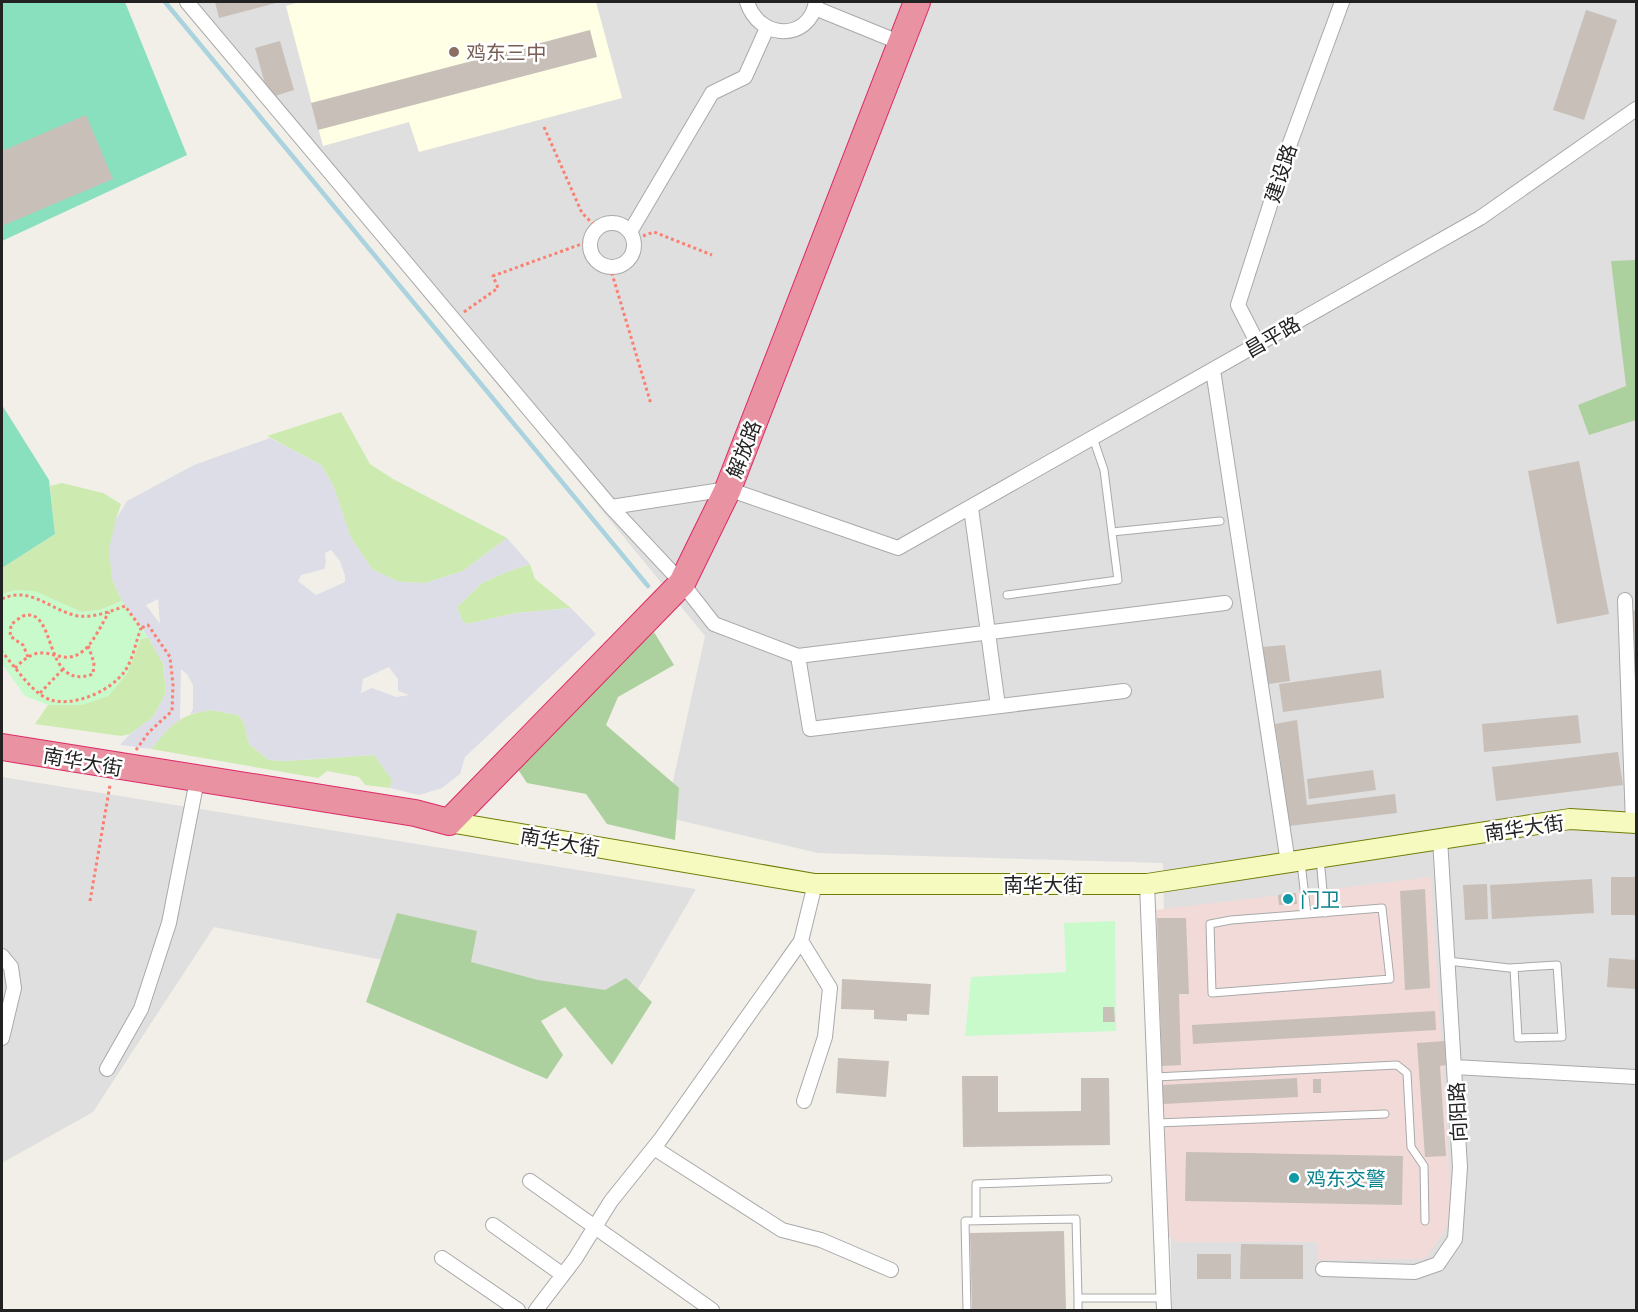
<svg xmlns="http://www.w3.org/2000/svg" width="1638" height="1312" font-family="Barlow,'Noto Sans SC',sans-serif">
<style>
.residential{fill:#e0dfdf}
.commercial{fill:#f2dad9}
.education{fill:#ffffe5}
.grass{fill:#cdebb0}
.forest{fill:#add19e}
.park{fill:#c8facc}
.pitch{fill:#88e0be}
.plaza{fill:#dddde8;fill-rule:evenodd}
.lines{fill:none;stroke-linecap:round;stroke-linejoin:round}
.stream{stroke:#aad3df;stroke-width:4.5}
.building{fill:#c7bfb8}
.lane-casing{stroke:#a9a9a9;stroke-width:9}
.street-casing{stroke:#a9a9a9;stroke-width:16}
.secondary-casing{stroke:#707d05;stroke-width:22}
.highway-casing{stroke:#dc2a67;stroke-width:28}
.path{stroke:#fa8072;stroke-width:3;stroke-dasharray:3 3;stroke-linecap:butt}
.lane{stroke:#fff;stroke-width:7}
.street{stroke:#fff;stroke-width:14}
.secondary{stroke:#f7fabf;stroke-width:20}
.highway{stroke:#e892a2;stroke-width:26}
.education-dot{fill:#8d6e63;stroke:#fff;stroke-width:2}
.culture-dot{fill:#0f9aa8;stroke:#fff;stroke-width:2}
.labels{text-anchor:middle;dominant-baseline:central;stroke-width:5;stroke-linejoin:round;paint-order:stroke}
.education-label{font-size:20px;fill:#785e54;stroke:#fff;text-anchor:start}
.street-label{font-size:20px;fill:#222;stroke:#fff}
.culture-label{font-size:20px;fill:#0d838f;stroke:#fff;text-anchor:start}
</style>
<rect width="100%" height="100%" fill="#f2efe9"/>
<path class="residential" d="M185 2H1636V1310H1172L1163 863 818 853 665 817 705 636Z
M2 777 696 889 627 1008 214 927 93 1112 2 1163Z"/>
<path class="commercial" d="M1431 877 1451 1198 1447 1227 1428 1256 1422 1259 1318 1260 1317 1242H1177L1168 1236 1156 910Z"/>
<path class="education" d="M300 2H596L622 98 419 152 409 122 323 146 286 6Z"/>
<path class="grass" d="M341 412 370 464 393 479 507 538 463 571 425 583 398 582 372 569 351 538 333 485 321 465 267 436Z
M62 483 103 493 121 504 116 519 112 579 122 601 100 610 82 612 17 590 2 594V568L55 534 50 486Z
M530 564 535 579 571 608 517 613 467 624 462 620 457 607 482 583 504 573Z
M148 637 163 664 166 693 153 717 130 734 121 736 35 724 48 705H82L141 639Z
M211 710 238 715 244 723 249 744 269 760 285 761 374 755 393 780 390 788 365 785 359 777 327 771 318 778 151 749C172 724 178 715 211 710Z"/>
<path class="forest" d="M1636 260V420L1589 435 1578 405 1626 386 1611 261Z
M654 632 674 665 618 697 606 725 679 788 675 840 607 824 586 794 527 783 511 759Z
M397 913 477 931 471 962 538 980 605 990 626 978 652 1002 612 1065 565 1007 541 1021 563 1055 547 1079 366 1002Z"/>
<path class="park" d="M17 590 35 591 82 612 100 610 122 601 148 637 141 639 127 674 108 696 82 705H48L25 696 2 664V594Z
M1115 921 1116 1031 965 1036 971 977 1066 972 1064 923Z"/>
<path class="pitch" d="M2 2H125L187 155 2 241Z
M2 405 49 480 55 534 2 568Z"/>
<path class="plaza" d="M270 438 321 465 333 485 351 538 372 569 399 582 425 583 463 571 507 538 530 564 504 573 482 583 457 607 462 620 467 624 517 613 571 608 596 634 465 757 460 774 442 788 419 795 390 788 392 780 374 755 285 761 269 760 249 744 244 723 238 715 211 710 190 714 193 709V685L187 674 181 669 180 720 170 727 151 749 120 745 130 734 153 717 166 693 163 664 148 637 122 601 112 579 109 549 116 519 127 501 194 465ZM331 550 340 561 345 576V582L316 595 298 581 301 575 324 569 326 562 325 553ZM158 599 160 624 146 605ZM389 667 398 679V691L409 695 396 697 372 688 361 693 363 679Z"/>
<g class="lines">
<path class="stream" d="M165 2 648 586"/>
</g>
<path class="building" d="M215 2H280L219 18Z
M1586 10 1617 20 1584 120 1553 110Z
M590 30 597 57 318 130 311 103Z
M280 41 294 90 269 98 255 48Z
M86 115 113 179 2 226V151Z
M1579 461 1609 614 1557 624 1528 471Z
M1636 610V649H1635L1628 612Z
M1285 645 1290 681 1268 684 1263 647Z
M1381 670 1384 698 1283 712 1279 684Z
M1578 715 1581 743 1484 752 1482 724Z
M1297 720 1307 805 1395 794 1397 813 1289 826 1286 807H1284L1279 764 1281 763 1275 724Z
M1618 752 1623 785 1496 801 1492 767Z
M1373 770 1376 790 1309 799 1307 779Z
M1611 877H1636V915H1611Z
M1592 879 1594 913 1492 919 1490 885Z
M1487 884 1488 919 1465 920 1463 885Z
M1425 889 1430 988 1405 990 1400 891Z
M1296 893 1297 904 1279 905 1278 895Z
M1157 918H1186L1189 994H1179L1181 1065 1162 1066Z
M1609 958 1636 960V989L1607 987Z
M842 979 931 984 929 1015 907 1014V1021L874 1019V1010L841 1009Z
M1103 1007H1114L1115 1022H1103Z
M1435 1011 1436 1030 1193 1044 1192 1025Z
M1445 1041 1446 1065 1440 1066 1446 1156 1425 1157 1417 1043Z
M838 1058 889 1061 886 1097 836 1093Z
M962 1076H998V1112L1081 1111V1078H1109L1110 1145 963 1147Z
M1297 1078 1298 1097 1163 1104 1162 1085Z
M1313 1079H1321V1093H1313Z
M1186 1152 1403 1156 1402 1205 1185 1201Z
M1064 1231 1066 1310H972L970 1233Z
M1241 1244 1303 1245V1279H1240Z
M1197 1254H1231V1279H1197Z"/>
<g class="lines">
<g class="lane-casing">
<path id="lane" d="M1112 532 1220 521
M1007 595 1118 580 1104 470 1093 438
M1320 858 1325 913
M1301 863 1307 914
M1382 908 1390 979 1212 993 1210 924 1231 920Z
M1448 961 1509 968 1557 965 1562 1037 1518 1038 1514 968
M1155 1077 1397 1065 1407 1073 1411 1147 1424 1166 1425 1221
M1157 1123 1385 1114
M976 1221V1184L1108 1179
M967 1310 965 1221 1076 1219 1078 1298H1164
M1078 1310V1298"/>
</g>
<g class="street-casing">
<path id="street" d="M187 2 611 507 682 583 714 624 798 656 1225 603
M747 2C759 40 809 42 816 2
M815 8 901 43
M590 245a22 22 0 1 1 44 0a22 22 0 1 1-44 0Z
M630 232 712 93 745 77 767 28
M1258 344 1238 305 1289 146 1342 2
M1213 370 1288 863
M611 507 728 489 898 548 1480 218 1636 109
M971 508 998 706
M1625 600 1633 823
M798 656 810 729 1124 691
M1147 884 1164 1310
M801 941 830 988 825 1037 804 1101
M2 956 11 967 14 988 2 1038
M1454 1067 1636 1077
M107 1069 141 1009 169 923 197 780
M654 1148 782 1230 821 1240 891 1270
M530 1181 712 1310
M493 1225 563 1275
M442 1258 518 1310
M1323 1269 1415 1272 1438 1264 1455 1239 1460 1167 1440 839
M536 1310 575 1259 611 1201 660 1140 801 941 815 884"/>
</g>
<g class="secondary-casing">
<path id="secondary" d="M449 822 815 884H1147L1570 819 1636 823"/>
</g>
<g class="highway-casing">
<path id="highway" d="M2 747 415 813 449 822
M449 822 682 583 728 489 917 2"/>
</g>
<path class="path" d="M544 127 582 213 597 228
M643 236 654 232 712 255
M610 267 651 404
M464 312 498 288 493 276 590 241
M2 599C30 585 51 611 78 616 94 618 111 611 125 606L141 628C136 641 133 659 125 671 111 691 74 707 51 700 33 695 14 665 2 652
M28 657 23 645 10 636 11 625C14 622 19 618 23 616 58 605 42 693 93 674L94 663 88 645
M15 668C22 661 32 652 43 653 58 654 68 663 83 651 92 645 103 622 109 612
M40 693 63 669
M136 750 149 732 172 711 173 685 170 657 148 625 141 628
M90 901 110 785"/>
<use href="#lane" class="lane"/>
<use href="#street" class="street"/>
<use href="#secondary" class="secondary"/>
<use href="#highway" class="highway"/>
</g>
<circle class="education-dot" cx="454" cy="52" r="6"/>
<g class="culture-dot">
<circle cx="1288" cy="899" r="6"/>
<circle cx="1294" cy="1178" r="6"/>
</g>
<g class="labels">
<g class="education-label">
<text x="466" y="52">鸡东三中</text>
</g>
<g class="street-label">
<text transform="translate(1280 173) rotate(-72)">建设路</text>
<text transform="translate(1272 336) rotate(-30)">昌平路</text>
<text transform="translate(743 449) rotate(-69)">解放路</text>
<text transform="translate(83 761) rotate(10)">南华大街</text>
<text transform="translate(1524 827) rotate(-8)">南华大街</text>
<text transform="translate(560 841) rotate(10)">南华大街</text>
<text x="1043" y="884">南华大街</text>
<text transform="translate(1457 1112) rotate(-93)">向阳路</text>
</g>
<g class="culture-label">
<text x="1300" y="899">门卫</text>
<text x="1306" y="1178">鸡东交警</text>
</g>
</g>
<rect width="1638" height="1312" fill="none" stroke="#222222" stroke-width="6"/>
</svg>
